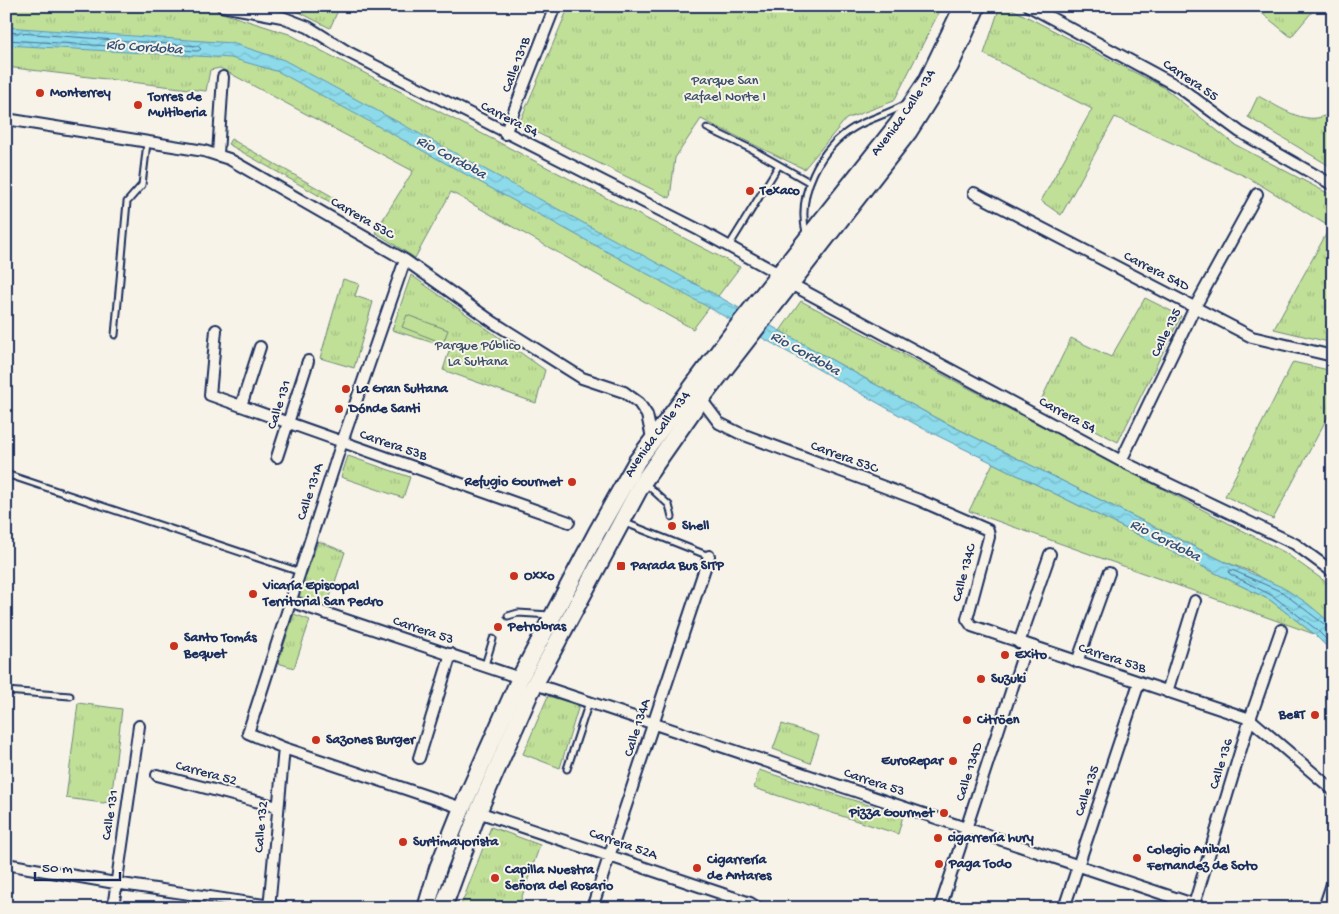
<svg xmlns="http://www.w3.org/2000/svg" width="1339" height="914" font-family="'Gochi Hand',sans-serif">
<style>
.grass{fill:url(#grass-tufts);stroke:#6e877a}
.garden{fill:url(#garden-furrows);stroke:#6e877a}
.pitch{fill:#c0df97;stroke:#6e877a}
.water{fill:url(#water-waves);stroke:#5f96b2}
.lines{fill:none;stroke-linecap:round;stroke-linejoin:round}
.shore{stroke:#487396;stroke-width:1}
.service-casing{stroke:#1b2f5e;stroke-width:9}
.minor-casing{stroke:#1b2f5e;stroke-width:14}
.primary-casing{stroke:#1b2f5e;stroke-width:20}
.service{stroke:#f7f3e8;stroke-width:5}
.minor{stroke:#f7f3e8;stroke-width:10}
.primary{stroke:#f7f3e8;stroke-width:16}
.poi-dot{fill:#c8321e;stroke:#f7f3e8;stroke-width:2}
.labels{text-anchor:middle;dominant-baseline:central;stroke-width:4;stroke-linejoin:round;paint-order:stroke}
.street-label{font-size:14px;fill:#1b2f5e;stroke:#f7f3e8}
.park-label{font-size:14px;fill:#3c5269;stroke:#f7f3e8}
.poi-label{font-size:14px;font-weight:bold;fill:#1b2f5e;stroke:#f7f3e8;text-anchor:start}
.water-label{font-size:15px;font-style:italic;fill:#32517a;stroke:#f7f3e8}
</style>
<defs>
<pattern id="grass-tufts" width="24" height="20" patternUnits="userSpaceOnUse" patternTransform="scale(1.25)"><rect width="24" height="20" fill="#c0df97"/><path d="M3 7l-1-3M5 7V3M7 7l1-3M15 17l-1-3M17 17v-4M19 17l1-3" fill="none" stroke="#a4c085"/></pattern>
<pattern id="garden-furrows" width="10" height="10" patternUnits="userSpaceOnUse" patternTransform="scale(1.25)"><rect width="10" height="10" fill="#c0df97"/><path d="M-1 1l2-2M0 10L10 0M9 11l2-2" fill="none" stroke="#a4c085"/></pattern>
<pattern id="water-waves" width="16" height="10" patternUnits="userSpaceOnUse" patternTransform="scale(1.25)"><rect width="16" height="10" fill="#8cdaea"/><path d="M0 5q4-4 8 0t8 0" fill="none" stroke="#78bbcb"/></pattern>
</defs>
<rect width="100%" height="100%" fill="#f7f3e8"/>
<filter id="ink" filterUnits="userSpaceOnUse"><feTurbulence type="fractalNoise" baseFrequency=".02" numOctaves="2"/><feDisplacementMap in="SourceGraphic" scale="10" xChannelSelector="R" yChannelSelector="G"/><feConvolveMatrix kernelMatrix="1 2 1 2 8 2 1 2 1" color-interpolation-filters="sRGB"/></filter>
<g filter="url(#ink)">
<path class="grass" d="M6 6H128L216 11 289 34 740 267 693 329 451 192 415 258 375 232 413 171 220 68 210 70 206 91 6 67Z
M277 6H340L330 28 295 10Z
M569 6H942L894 101 846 119 804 169 701 119 675 158 670 198 519 124Z
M1000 6H1006L1163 87 1234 144 1333 196V343L1274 329 1330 227 1249 178 1115 117 1061 215 1041 201 1092 109 984 54Z
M1253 6H1317L1291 37Z
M1258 96C1280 107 1311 131 1333 110V168L1248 117Z
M411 275 545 370 536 403 443 370 450 348 392 330Z
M343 279 359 284 355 296 373 302 354 368 320 358Z
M1145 298 1181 316 1118 442 1040 402 1071 338 1111 357Z
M801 301 1284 552 1333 587V625L1252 572 1223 561 934 417 780 331Z
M1293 362 1333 371V407L1273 519 1225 496Z
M348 456 410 477 403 498 341 477Z
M993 463 1270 600 1314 634 969 511Z
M318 541 345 552 327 606 299 596Z
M294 614 310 620 294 668 278 663Z
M548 696 579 705 560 768 523 754Z
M78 703 122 709 111 801 103 803 66 798Z
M782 724 819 736 810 763 773 749Z
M759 770 903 816 898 834 754 788Z
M491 827 540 845 518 908H460Z"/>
<path class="garden" d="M231 139 335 198 332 203 228 144Z"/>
<path class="pitch" d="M407 315 448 330 443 343 402 327Z"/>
<path class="water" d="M6 27 232 43 284 60 714 294 934 417 1223 561 1284 588 1307 603 1333 625V653L1314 634 1270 600 924 429 706 306 279 72 231 58 6 45Z"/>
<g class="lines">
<path class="shore" d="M6 32 198 46 201 49 198 51 6 40
M1333 628 1328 627 1282 592 1232 570 1229 571 1230 574 1273 596 1317 630 1333 646"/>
<g class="service-casing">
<path id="service" d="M707 128 751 149 809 182
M806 233C797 194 819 148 855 127 871 118 888 114 904 105
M729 246 779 165
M115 335 127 202 142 185 147 143
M6 474 300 572
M645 483 669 505 672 517
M623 522 709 556
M508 616 518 613 550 615
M485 665 493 639
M6 691 70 696
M567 769 589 702"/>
</g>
<g class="minor-casing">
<path id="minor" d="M222 6 282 17 308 27 348 52 699 230 779 274
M1029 6 1179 87 1240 132 1333 185
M6 119 204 151 229 159 405 260 493 322 582 378 624 392 639 403 647 415 652 438
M505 134 555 6
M218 154 223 77
M974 193 1252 337 1333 356
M405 260 342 442 248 733 284 748 462 808
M789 283 1121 461 1295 544 1333 572
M216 330 210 395 569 522
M701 399 719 423 739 433 919 500 988 530 989 537 967 619 972 626 1250 719 1333 790
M241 406 260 347
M277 457 308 361
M1121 461 1195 307 1257 194
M289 601 520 678
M1019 643 1050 554
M1077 662 1109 573
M535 684 1205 908
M1167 692 1195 601
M419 758 451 654
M157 775 278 807
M478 812 750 903 758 908
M6 864 115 883 284 908
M113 908 139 726
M269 908 284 748
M592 908 709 556
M940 908 1026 646
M1064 908 1139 683
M1193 908 1250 719 1281 630
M1324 908 1333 881"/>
</g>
<g class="primary-casing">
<g id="primary">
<path id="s1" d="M426 908 438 868 462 808 520 678 597 532 637 461 731 335 898 124 927 81 963 6"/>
<path d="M443 908 478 812 530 693 643 482 701 399 909 131 950 66 977 6"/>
</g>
</g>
<use href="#service" class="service"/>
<use href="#minor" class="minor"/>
<use href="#primary" class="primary"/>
</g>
</g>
<g class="poi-dot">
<circle cx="40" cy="93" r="5"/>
<circle cx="138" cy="105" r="5"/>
<circle cx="750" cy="191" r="5"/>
<circle cx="346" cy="389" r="5"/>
<circle cx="339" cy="409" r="5"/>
<circle cx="572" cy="482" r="5"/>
<circle cx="672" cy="526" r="5"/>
<rect x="616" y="561" width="10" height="10" rx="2.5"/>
<circle cx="514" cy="576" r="5"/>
<circle cx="253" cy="594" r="5"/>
<circle cx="498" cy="627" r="5"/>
<circle cx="174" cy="646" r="5"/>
<circle cx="1005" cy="655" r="5"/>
<circle cx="981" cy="679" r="5"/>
<circle cx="1315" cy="715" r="5"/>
<circle cx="967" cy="720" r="5"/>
<circle cx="316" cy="740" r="5"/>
<circle cx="953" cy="761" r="5"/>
<circle cx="944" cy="813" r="5"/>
<circle cx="938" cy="838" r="5"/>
<circle cx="403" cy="842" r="5"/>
<circle cx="1137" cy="858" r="5"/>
<circle cx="939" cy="864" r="5"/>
<circle cx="697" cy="868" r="5"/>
<circle cx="495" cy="878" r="5"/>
</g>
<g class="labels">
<g class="street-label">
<text transform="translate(517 65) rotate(-69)">Calle 131B</text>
<text transform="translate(1190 81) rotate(34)">Carrera 55</text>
<text stroke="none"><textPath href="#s1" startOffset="934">Avenida Calle 134</textPath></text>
<text transform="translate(509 120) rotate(27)">Carrera 54</text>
<text transform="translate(362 219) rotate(30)">Carrera 53C</text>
<text transform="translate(1156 272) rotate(27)">Carrera 54D</text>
<text transform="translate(1167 333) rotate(-64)">Calle 135</text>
<text transform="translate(280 405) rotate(-72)">Calle 131</text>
<text transform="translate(1067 416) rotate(28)">Carrera 54</text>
<text stroke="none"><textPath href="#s1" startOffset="529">Avenida Calle 134</textPath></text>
<text transform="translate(393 446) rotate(19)">Carrera 53B</text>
<text transform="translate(844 458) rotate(20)">Carrera 53C</text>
<text transform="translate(311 492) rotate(-72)">Calle 131A</text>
<text transform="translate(965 573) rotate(-75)">Calle 134C</text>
<text transform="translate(423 631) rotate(18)">Carrera 53</text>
<text transform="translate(1112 659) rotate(18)">Carrera 53B</text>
<text transform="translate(638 728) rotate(-72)">Calle 134A</text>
<text transform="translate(1222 764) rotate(-73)">Calle 136</text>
<text transform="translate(970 772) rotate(-72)">Calle 134D</text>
<text transform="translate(206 774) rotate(15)">Carrera 52</text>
<text transform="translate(874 783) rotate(18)">Carrera 53</text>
<text transform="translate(1088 791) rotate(-72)">Calle 135</text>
<text transform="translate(111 815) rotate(-81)">Calle 131</text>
<text transform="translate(262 827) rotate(-85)">Calle 132</text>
<text transform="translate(623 845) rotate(19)">Carrera 52A</text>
</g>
<g class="park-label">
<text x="725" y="81">Parque San<tspan x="725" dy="16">Rafael Norte I</tspan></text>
<text x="478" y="346">Parque Público<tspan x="478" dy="16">La Sultana</tspan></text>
</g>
<g class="poi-label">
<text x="50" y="93">Monterrey</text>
<text x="148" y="97">Torres de<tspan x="148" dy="16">Multiberia</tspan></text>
<text x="760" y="191">Texaco</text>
<text x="356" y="389">La Gran Sultana</text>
<text x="349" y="409">Dónde Santi</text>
<text x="562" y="482" text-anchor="end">Refugio Gourmet</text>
<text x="682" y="526">Shell</text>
<text x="631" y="566">Parada Bus SITP</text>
<text x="524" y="576">Oxxo</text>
<text x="263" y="586">Vicaría Episcopal<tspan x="263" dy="16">Territorial San Pedro</tspan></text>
<text x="508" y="627">Petrobras</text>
<text x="184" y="638">Santo Tomás<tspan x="184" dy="16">Bequet</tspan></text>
<text x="1015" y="655">Exito</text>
<text x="991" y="679">Suzuki</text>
<text x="1305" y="715" text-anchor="end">Be&amp;T</text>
<text x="977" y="720">Citröen</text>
<text x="326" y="740">Sazones Burger</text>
<text x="943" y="761" text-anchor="end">EuroRepar</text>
<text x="934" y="813" text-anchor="end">Pizza Gourmet</text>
<text x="948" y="838">cigarrería hury</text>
<text x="413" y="842">Surtimayorista</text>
<text x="1147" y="850">Colegio Anibal<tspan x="1147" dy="16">Fernandez de Soto</tspan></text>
<text x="707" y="860">Cigarrería<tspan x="707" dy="16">de Antares</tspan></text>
<text x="949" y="864">Paga Todo</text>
<text x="505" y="870">Capilla Nuestra<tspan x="505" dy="16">Señora del Rosario</tspan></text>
</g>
<g class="water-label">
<text transform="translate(144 48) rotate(4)">Río Cordoba</text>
<text transform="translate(451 158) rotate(28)">Rio Cordoba</text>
<text transform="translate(805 354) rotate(29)">Rio Cordoba</text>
<text transform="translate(1165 541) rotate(27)">Rio Cordoba</text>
</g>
</g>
<rect width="1339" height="914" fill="none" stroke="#f7f3e8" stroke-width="25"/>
<rect x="12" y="12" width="1314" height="889" fill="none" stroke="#1b2f5e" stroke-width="2" filter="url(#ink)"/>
<path d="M35 872v8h85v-8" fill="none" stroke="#1b2f5e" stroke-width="2.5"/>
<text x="42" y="872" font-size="15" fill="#1b2f5e" stroke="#f7f3e8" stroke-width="4" paint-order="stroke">50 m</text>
</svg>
